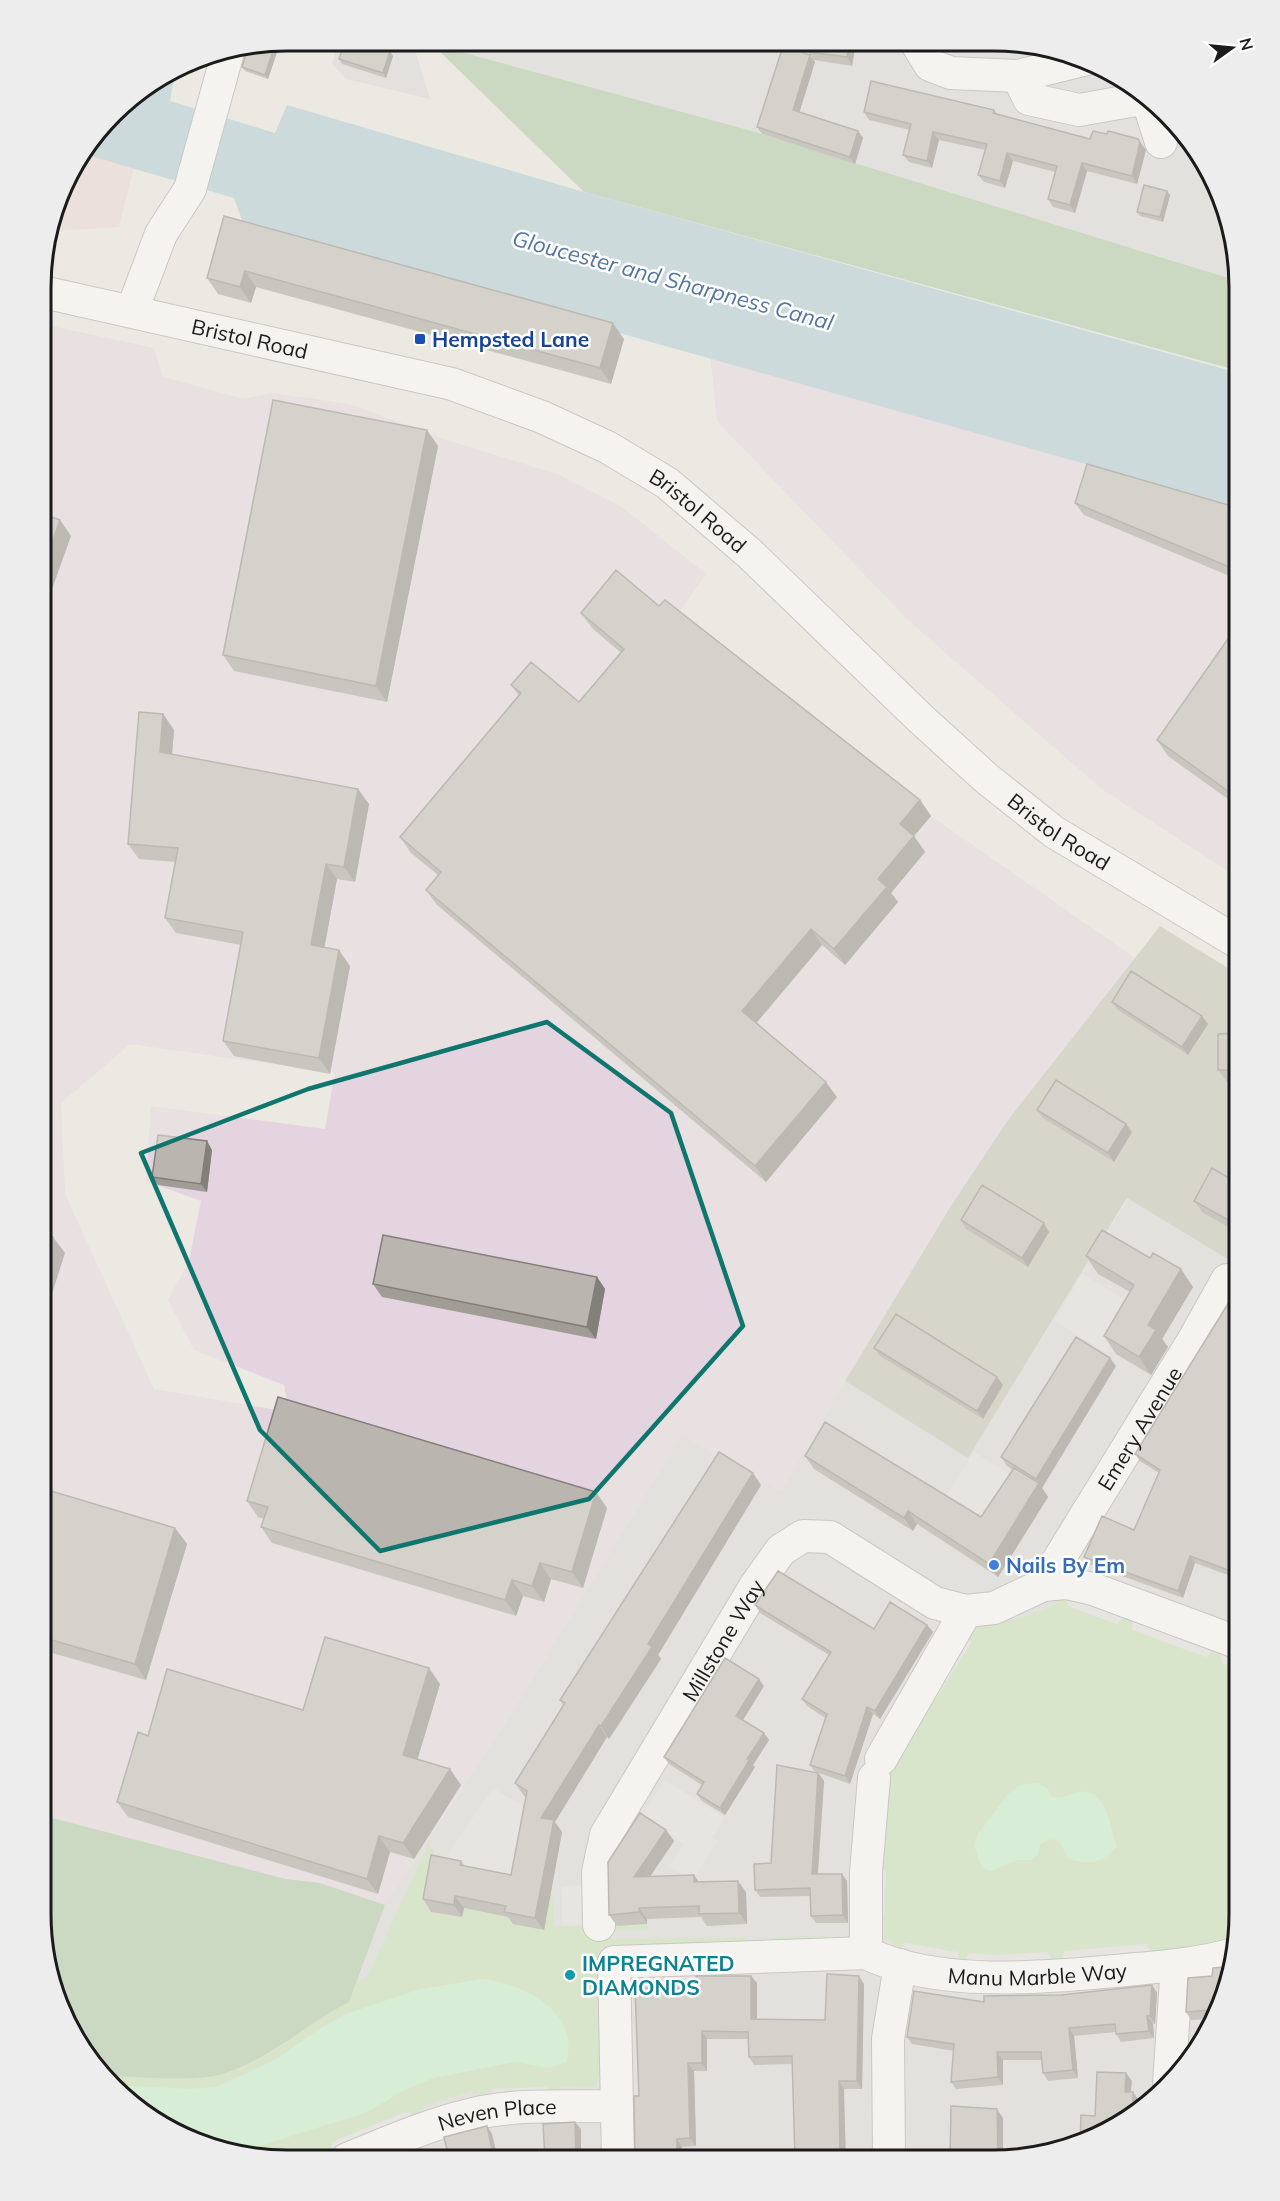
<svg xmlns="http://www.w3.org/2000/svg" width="1280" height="2201" font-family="Mulish,sans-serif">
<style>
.residential{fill:#d9d8d8}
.commercial{fill:#ebd4d2}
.industrial{fill:#e4d4e0;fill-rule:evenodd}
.construction{fill:#bebfae}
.grass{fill:#c4e0ad}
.forest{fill:#a6c69b}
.park{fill:#c2f2c8}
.parking{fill:#dfdfdf}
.water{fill:#a7c8d4}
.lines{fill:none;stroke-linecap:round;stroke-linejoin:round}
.minor-casing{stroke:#9f9f9f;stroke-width:34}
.minor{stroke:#fff;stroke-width:32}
.wall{fill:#a19c96}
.shaded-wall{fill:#837f7a}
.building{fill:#bbb5af;stroke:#837f7a;stroke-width:1.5}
.marked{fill:none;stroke:#0f766e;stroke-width:4.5;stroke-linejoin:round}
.transit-dot{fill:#1a4fb4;stroke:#fff;stroke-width:2}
.shop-dot{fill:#3f7fe0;stroke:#fff;stroke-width:2}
.culture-dot{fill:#0f9aa8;stroke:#fff;stroke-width:2}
.labels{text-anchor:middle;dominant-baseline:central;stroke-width:5;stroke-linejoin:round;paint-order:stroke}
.street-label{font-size:21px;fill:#1b1b1b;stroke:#fff}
.transit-label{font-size:21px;font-weight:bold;fill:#164399;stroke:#fff;text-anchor:start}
.shop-label{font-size:21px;font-weight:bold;fill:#366cbe;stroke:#fff;text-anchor:start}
.culture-label{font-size:21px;font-weight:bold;fill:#0d838f;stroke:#fff;text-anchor:start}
.water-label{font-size:22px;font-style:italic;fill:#54769e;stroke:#fff}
.rim{fill:none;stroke:#1b1b1b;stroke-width:3}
</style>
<rect width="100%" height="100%" fill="#ebe9e2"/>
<path class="residential" d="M323 41 1026 43 1088 59 1143 92 1189 137 1221 193 1238 281 745 129 432 44 413 43 430 99 346 79 332 64 337 46Z
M1128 1198 1239 1266V1931L1221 2008 1189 2064 1143 2110 1087 2142 994 2160 255 2158 193 2142 137 2110 91 2064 59 2008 41 1914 286 1879 320 1883 385 1905 503 1727 682 1435 781 1491 845 1381 968 1457Z"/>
<path class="commercial" d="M84 154 134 167 119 227 50 231 66 177Z"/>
<path class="industrial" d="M42 324 154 348 163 377 244 399 271 393 350 404 443 439 557 474 622 507 706 574 676 616 931 816 1135 958 1008 1120 861 1354 781 1491 682 1435 503 1727 385 1905 320 1883 286 1879 41 1818ZM130 1044 335 1073 325 1129 151 1106 146 1181 201 1201 189 1261 168 1300 194 1350 284 1385 289 1412 154 1389 65 1194 61 1103Z
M710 352 1239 507V878L1103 790 909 621 717 421Z"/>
<path class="construction" d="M1160 926 1239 975V1266L1127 1198 968 1458 845 1381 951 1206 1008 1120Z"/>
<path class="grass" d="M1057 1595 1067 1597 1068 1606 1117 1624 1123 1618 1132 1621 1133 1630 1206 1657 1213 1651 1220 1654 1223 1663 1239 1670 1237 1938 1188 1949 1053 1961 970 1953 966 1960H959L957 1952 893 1950V1942L874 1932V1921L884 1915 886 1872 877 1863 874 1762 927 1698 937 1697 971 1643 965 1633 969 1628C999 1624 1028 1616 1056 1604Z
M630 1812 648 1824 625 1927 647 1924V1930L601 1931V1939L747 1937 748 1946 601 1948 603 2070 595 2086 560 2087 556 2094 480 2099 473 2091 423 2106 421 2115 415 2117 406 2112 332 2142V2151C278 2173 182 2147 136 2109 124 2099 114 2087 103 2076L219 2075 277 2048 317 2019 348 2002 357 1981 367 1977 429 1842 462 1917 464 1908 514 1918 543 1930 552 1884 554 1926H562L608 1873Z
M827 1936 834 1944 776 1946 775 1937Z"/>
<path class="forest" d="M432 44 745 129 1238 281 1239 371 584 192Z
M41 1815 286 1879 320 1883 385 1905 349 2002C306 2024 269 2060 222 2074 192 2083 135 2076 103 2076 36 2009 40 1903 41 1815Z"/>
<path class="park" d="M1037 1783 1047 1788 1052 1797C1064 1800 1069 1793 1080 1792 1108 1788 1109 1829 1117 1846 1103 1863 1090 1865 1069 1859L1059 1841 1050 1839 1040 1844 1038 1854 1031 1860H1017L992 1871 982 1868 974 1845 978 1834 1008 1794 1020 1785Z
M482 1979C523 1983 581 2012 566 2062L550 2068 515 2062 433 2078 400 2092 368 2112 236 2153 193 2142 137 2110 112 2085 189 2089 217 2087 278 2058 319 2029 349 2013 417 1990Z"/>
<path class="parking" d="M1082 1274 1134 1305 1106 1352 1055 1321Z
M974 1452 1021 1482 990 1526 945 1498Z
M1067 1597 1123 1618 1117 1624 1068 1606Z
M1132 1621 1213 1651 1206 1657 1192 1652 1133 1630Z
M965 1633 971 1643 937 1697 927 1698Z
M1220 1654 1239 1661V1670L1222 1663Z
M665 1780 725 1818 712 1838 718 1841 693 1880 670 1866 684 1844 641 1817Z
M493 1788 538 1816 520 1887 439 1867Z
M877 1863 886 1872 884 1915 874 1921Z
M593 1885 594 1925 562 1926 561 1886Z
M905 1943 957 1952 959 1960 899 1951Z
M1146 1944 1152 1953 1062 1960 1064 1951Z
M1048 1952 1053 1961 999 1964 966 1960 969 1953 994 1955Z
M546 2087 551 2094 489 2097 493 2089Z
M406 2112 415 2117 332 2151V2142Z"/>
<path class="water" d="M172 72 175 73 170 101 275 133 287 105 584 192 1239 373V507L245 228 234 198 84 154 124 102Z"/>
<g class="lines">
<g class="minor-casing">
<g id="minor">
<path d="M916 42 930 65 951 73 1018 76 1087 59"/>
<path d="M1018 76 1029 99 1079 110 1147 98 1161 142"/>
<path id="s1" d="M43 292 452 384 542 417 607 447 667 483 749 553 921 719 986 778 1054 832 1239 943"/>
<path d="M132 311 161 234 190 189 228 52"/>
<path id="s2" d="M1043 1585 1193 1341 1227 1280 1239 1286"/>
<path d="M881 1759 966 1611"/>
<path id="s3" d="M599 1925 598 1872 606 1835 756 1585 781 1550 803 1536 830 1537 935 1603 966 1611 994 1608 1043 1585 1066 1583 1093 1589 1239 1643"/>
<path d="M866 1953V1872L874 1778"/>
<path d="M1169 2084 1177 1965"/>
<path id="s4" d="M347 2159C387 2143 427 2125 469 2115 516 2103 568 2107 616 2106"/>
<path id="s5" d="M618 2159 614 1962 866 1953C936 1987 1040 1978 1115 1971 1155 1967 1195 1965 1234 1954"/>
<path d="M889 2160 888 2039 900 1965"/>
</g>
</g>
<use href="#minor" class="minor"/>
</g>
<path class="wall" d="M856 42 852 66 814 60 808 52Z
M373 43 372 46 393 56 386 78 342 64 339 59Z
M275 45 278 49 268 79 245 71 242 67Z
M810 55 815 62 799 112 858 131 863 138 855 164 762 134 757 127Z
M994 110 997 114 1090 139 1144 147 1146 150 1137 184 1087 171 1075 213 1053 207 1048 199 1055 172 1013 161 1005 188 984 182 978 175 985 150 939 140 932 168 909 162 903 155 910 130 869 120 864 112Z
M1167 191 1170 195 1163 222 1140 216 1137 212Z
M224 216 624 339 611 384 256 287 251 303 218 294 207 278Z
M438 446 387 702 234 671 223 655Z
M1075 503 1239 508V580L1084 515Z
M659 606 920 800 931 816 914 836 925 852 891 893 898 902 845 965 822 945 756 1023 837 1097 766 1182 437 905 426 890 438 875 411 853 400 837 519 696 511 685 579 702 621 653 592 628 581 613Z
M1239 642V807L1168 756 1157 740Z
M163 714 174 730 172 754 369 804 355 882 337 879 324 948 350 966 330 1074 234 1056 223 1041 241 945 176 933 165 918 175 862 139 859 128 844Z
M1112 1002 1208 1024 1188 1055 1118 1010Z
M1239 1033V1082H1227L1218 1070Z
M1037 1110 1126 1124 1132 1132 1114 1162 1043 1118Z
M212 1150 207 1192 158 1185 152 1177Z
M1239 1184V1233L1203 1213 1194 1201Z
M961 1220 1049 1232 1028 1267 966 1229Z
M1086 1256 1193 1287 1162 1339 1168 1347 1151 1375 1116 1354 1104 1336 1130 1292 1098 1274Z
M597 1277 605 1289 596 1339 382 1297 373 1284Z
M1239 1308V1579L1195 1563 1183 1598 1089 1564 1084 1557 1134 1530 1159 1473 1140 1461 1135 1454Z
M874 1348 1003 1385 983 1419 880 1356Z
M1116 1366 1042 1488 1041 1487 1048 1497 998 1577 917 1524 913 1531 814 1469 805 1456 981 1517 1013 1470 1007 1466 1001 1457Z
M761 1485 658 1655 661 1659 609 1739 607 1737 555 1822 562 1832 544 1930 513 1924 508 1917 464 1908 462 1917 431 1912 423 1899 461 1861 465 1866 511 1875 526 1797 524 1796 515 1783 563 1705 560 1700Z
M41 1488 175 1528 187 1544 146 1680 42 1650 41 1655Z
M247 1501 607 1508 583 1588 551 1579 544 1602 523 1596 516 1616 272 1543 261 1527 264 1519 258 1517Z
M755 1605 874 1629 927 1625 933 1632 880 1719 873 1714 850 1784 819 1773 824 1781 818 1874H842L847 1881 848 1923H816L811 1916 810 1896 760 1897 755 1890 771 1863 815 1772 810 1765 825 1718 807 1706 802 1699 829 1655 760 1613Z
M440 1684 417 1760 461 1785 414 1859 390 1852 378 1894 128 1817 117 1802 148 1736 303 1710Z
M764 1686 743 1720 764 1733 769 1740 753 1765 755 1767 725 1815 702 1801 697 1794 702 1785 669 1764 664 1757Z
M666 1830 674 1841 650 1877 694 1875 699 1882 746 1892 747 1924 707 1926 701 1917 647 1919V1924L617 1926 609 1915Z
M751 1976 757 1983V2019L825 2020 864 1984 862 2089H844L792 2064 754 2065 749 2057 748 2039H707V2071H694L696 2146 682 2147 639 2096 696 1988Z
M1212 1976 1210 2019 1191 2020 1186 2012Z
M1152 1985 1157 1993 1155 2024H1153L1154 2038 1121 2042 1116 2034V2032L1074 2036 1078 2078 1048 2081 1043 2073 1042 2060H1003V2085L956 2089 951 2082 954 2051 912 2044 907 2037 984 2002 1061 1995Z"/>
<path class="shaded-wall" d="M370 41H372L373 43 371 49 368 45Z
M849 42H856L852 66 847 57Z
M275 45 278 49 268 79 265 75Z
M390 51 393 56 386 78 383 73Z
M810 55 815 62 798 117 793 110Z
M858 131 863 138 855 164 850 157Z
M933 132 939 140 932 168 927 161Z
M1138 139 1146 150 1137 184 1132 176Z
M1007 153 1013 161 1005 188 1000 181Z
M1082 163 1087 171 1075 213 1070 205Z
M1167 191 1170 195 1163 222 1160 217Z
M245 271 256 287 251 303 240 287Z
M613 323 624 339 611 384 600 368Z
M427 430 438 446 387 702 376 686Z
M60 520 71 536 42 617V570Z
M163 714 174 730 171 767 160 752Z
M358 789 369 804 355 882 344 867Z
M920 800 931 816 914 836 925 852 891 893 898 902 845 965 834 949 878 879 900 824Z
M326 864 337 879 322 961 311 945Z
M811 929 822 945 753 1027 742 1011Z
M339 950 350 966 330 1074 319 1058Z
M1202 1016 1208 1024 1188 1055 1182 1047Z
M826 1082 837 1097 766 1182 755 1166Z
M1126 1124 1132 1132 1114 1162 1108 1153Z
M207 1141 212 1150 207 1192 201 1184Z
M1044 1223 1049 1232 1028 1267 1022 1258Z
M53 1237 65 1253 41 1328V1276Z
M1181 1269 1193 1287 1162 1339 1168 1347 1151 1375 1139 1357 1148 1325Z
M597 1277 605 1289 596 1339 587 1327Z
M1110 1358 1116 1366 1042 1488 1036 1479Z
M997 1377 1003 1385 983 1419 977 1411Z
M753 1473 761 1485 658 1655 661 1659 609 1739 601 1726 648 1644Z
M1039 1483 1048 1497 998 1577 989 1564Z
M596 1492 607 1508 583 1588 572 1572Z
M908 1511 917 1524 913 1531 904 1518Z
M175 1528 187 1544 146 1680 135 1664Z
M1190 1556 1195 1563 1183 1598 1178 1591Z
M540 1563 551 1579 544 1602 532 1586Z
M512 1580 523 1596 516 1616 505 1600Z
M927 1625 933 1632 880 1719 875 1711Z
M429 1668 440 1684 414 1771 403 1755Z
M759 1679 764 1686 741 1723 736 1716Z
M867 1707 873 1714 850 1784 845 1776Z
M599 1725 607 1737 555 1822 562 1832 544 1930 535 1918 541 1818Z
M764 1733 769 1740 753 1765 755 1767 725 1815 720 1808 747 1759Z
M450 1769 461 1785 414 1859 403 1843Z
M818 1773 824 1781 817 1882 812 1874Z
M666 1830 674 1841 642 1888 634 1877Z
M379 1836 390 1852 378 1894 367 1879Z
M842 1874 847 1881 848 1923 843 1915Z
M694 1875 702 1887 694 1882Z
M738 1881 746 1892 747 1924 739 1913Z
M455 1896 464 1908 462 1917 454 1905Z
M639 1908 647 1919V1924L639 1912Z
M1225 1967 1229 1972 1227 1982Z
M751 1976 757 1983V2027L751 2019Z
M859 1976 864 1984 862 2089 857 2081Z
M1152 1985 1157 1993 1155 2024 1150 2016Z
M1147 2016 1153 2024 1154 2038 1149 2031Z
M1069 2028 1074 2036 1078 2078 1073 2070Z
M702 2031 707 2039V2071L702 2063Z
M997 2052 1003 2060V2085L998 2077Z
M688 2063 694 2071 696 2146 690 2138Z
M1126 2073 1132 2081 1130 2100 1125 2092Z
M839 2081 844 2089 846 2160H840Z
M1133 2092 1139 2100V2108L1141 2111 1137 2113 1133 2107Z
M997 2109 1003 2118V2159L998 2160Z
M575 2122 581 2129V2159H576Z
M487 2126 492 2134 498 2159H494Z
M677 2139 682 2147 683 2160H677Z"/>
<path class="building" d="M345 41H370L368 45 390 51 383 73 339 59Z
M810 42H849L847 57 808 52Z
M271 44 275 45 265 75 242 67 248 48Z
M783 46 810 55 793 110 858 131 850 157 757 127Z
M871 81 994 110 993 113 1090 139 1093 131 1107 134 1108 131 1138 139 1140 143 1132 176 1082 163 1070 205 1048 199 1057 166 1007 153 1000 181 978 175 987 144 933 132 927 161 903 155 911 124 864 112Z
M1144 185 1167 191 1160 217 1137 212Z
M1224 208 1228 229 1217 212Z
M224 216 613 323 600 368 245 271 240 287 207 278Z
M273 400 427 430 376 686 223 655Z
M1087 464 1239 508V571L1075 503Z
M42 514 60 520 42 570Z
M616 570 659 606 665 600 920 800 900 824 914 836 878 879 887 887 834 949 811 929 742 1011 826 1082 755 1166 426 890 441 872 400 837 521 693 511 685 531 662 579 702 624 649 581 613Z
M1230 636 1239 642V799L1157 740Z
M139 712 163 714 160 752 358 789 344 867 326 864 311 945 339 950 319 1058 223 1041 243 932 165 918 178 848 128 844Z
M1131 971 1202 1016 1182 1047 1112 1002Z
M1239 1033V1070H1218V1034Z
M1056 1080 1126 1124 1108 1153 1037 1110Z
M158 1135 207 1141 201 1184 152 1177Z
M1212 1168 1239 1184V1226L1194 1201Z
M982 1185 1044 1223 1022 1258 961 1220Z
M1102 1230 1150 1258 1153 1253 1181 1269 1148 1325 1156 1330 1139 1357 1104 1336 1134 1285 1086 1256Z
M41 1233 53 1237 41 1276Z
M383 1235 597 1277 587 1327 373 1284Z
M1229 1302 1239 1308V1574L1190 1556 1178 1591 1084 1557 1102 1516 1134 1530 1160 1470 1135 1454Z
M896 1314 997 1377 977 1411 874 1348Z
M1076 1337 1110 1358 1036 1479 1001 1457Z
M278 1397 596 1492 572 1572 540 1563 532 1586 512 1580 505 1600 261 1527 268 1507 247 1501Z
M825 1422 981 1517 1014 1468 1039 1483 989 1564 908 1511 904 1518 805 1456Z
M719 1452 753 1473 648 1644 652 1647 601 1726 599 1725 541 1818 554 1820 535 1918 504 1912 506 1906 455 1896 454 1905 423 1899 431 1855 461 1861 460 1865 511 1875 527 1791 515 1783 565 1703 560 1700Z
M41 1488 175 1528 135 1664 41 1637Z
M778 1571 874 1629 890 1602 927 1625 875 1711 867 1707 845 1776 810 1765 827 1714 802 1699 831 1652 755 1605Z
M325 1637 429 1668 403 1755 450 1769 403 1843 379 1836 367 1879 117 1802 138 1732 148 1736 167 1669 303 1710Z
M725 1658 759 1679 736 1716 764 1733 747 1759H750L720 1808 697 1794 704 1782 664 1757Z
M777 1765 818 1773 812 1874H842L843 1915 811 1916 810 1888 755 1890 754 1864 771 1863Z
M640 1813 666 1830 634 1877 694 1875V1882L738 1881 739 1913 699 1914V1906L639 1908V1912L609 1915 608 1862Z
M1225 1967 1227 1982 1221 2008 1209 2029 1210 2010 1186 2012 1188 1978 1212 1976 1213 1968Z
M827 1974 859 1976 857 2081H839L840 2160H795L792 2056 749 2057 748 2032 702 2031V2063H688L690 2138 677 2139V2160L635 2159 634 2096H639L635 1988H696V1976H751V2019L825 2020Z
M1152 1985 1150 2016H1147L1149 2031 1116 2034 1115 2024 1069 2028 1073 2070 1043 2073 1041 2052H997L998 2077 951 2082 954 2044 907 2037 914 1991 984 2002V1996L1061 1995Z
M1097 2072 1126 2073 1125 2092H1133V2107H1138V2113L1087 2142 1080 2143 1081 2115 1095 2116Z
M951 2106 997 2109 998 2160H950Z
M575 2122 576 2159H545L543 2124Z
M487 2126 494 2159H449L444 2137Z"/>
<path d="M0 0H1280V2201H0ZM547 1022 671 1113 743 1326 589 1499 380 1551 260 1430 141 1153 308 1089Z" fill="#ebe9e2" fill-opacity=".55" fill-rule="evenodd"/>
<path class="marked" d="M547 1022 671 1113 743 1326 589 1499 380 1551 260 1430 141 1153 308 1089Z"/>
<rect class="transit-dot" x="414" y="333" width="12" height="12" rx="3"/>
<circle class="shop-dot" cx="994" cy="1565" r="6"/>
<circle class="culture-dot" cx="570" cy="1975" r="6"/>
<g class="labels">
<g class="street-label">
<text stroke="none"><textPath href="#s1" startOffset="212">Bristol Road</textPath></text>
<text stroke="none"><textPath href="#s1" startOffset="698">Bristol Road</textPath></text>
<text stroke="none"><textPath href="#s1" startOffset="1182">Bristol Road</textPath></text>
<text stroke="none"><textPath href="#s2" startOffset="184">Emery Avenue</textPath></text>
<text stroke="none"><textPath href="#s3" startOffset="318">Millstone Way</textPath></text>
<text stroke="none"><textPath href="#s5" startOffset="624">Manu Marble Way</textPath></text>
<text stroke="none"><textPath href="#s4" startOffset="158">Neven Place</textPath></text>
</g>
<g class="transit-label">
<text x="432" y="339">Hempsted Lane</text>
</g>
<g class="shop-label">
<text x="1006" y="1565">Nails By Em</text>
</g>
<g class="culture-label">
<text x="582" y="1963">IMPREGNATED<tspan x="582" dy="24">DIAMONDS</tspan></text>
</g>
<g class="water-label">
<text transform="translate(673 280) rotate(15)">Gloucester and Sharpness Canal</text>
</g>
</g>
<path d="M0 0H1280V2201H0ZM287 51H993A236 236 0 0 1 1229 287V1914A236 236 0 0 1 993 2150H287A236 236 0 0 1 51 1914V287A236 236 0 0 1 287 51Z" fill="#ededed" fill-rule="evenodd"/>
<path class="rim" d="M287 51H993A236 236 0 0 1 1229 287V1914A236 236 0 0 1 993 2150H287A236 236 0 0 1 51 1914V287A236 236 0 0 1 287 51Z"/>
<g transform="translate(1232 48) rotate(75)" stroke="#ffffff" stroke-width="4.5" paint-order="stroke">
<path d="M0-4.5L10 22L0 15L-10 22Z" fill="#1b1b1b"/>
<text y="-9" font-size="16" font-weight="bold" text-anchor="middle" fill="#1b1b1b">N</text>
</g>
</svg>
